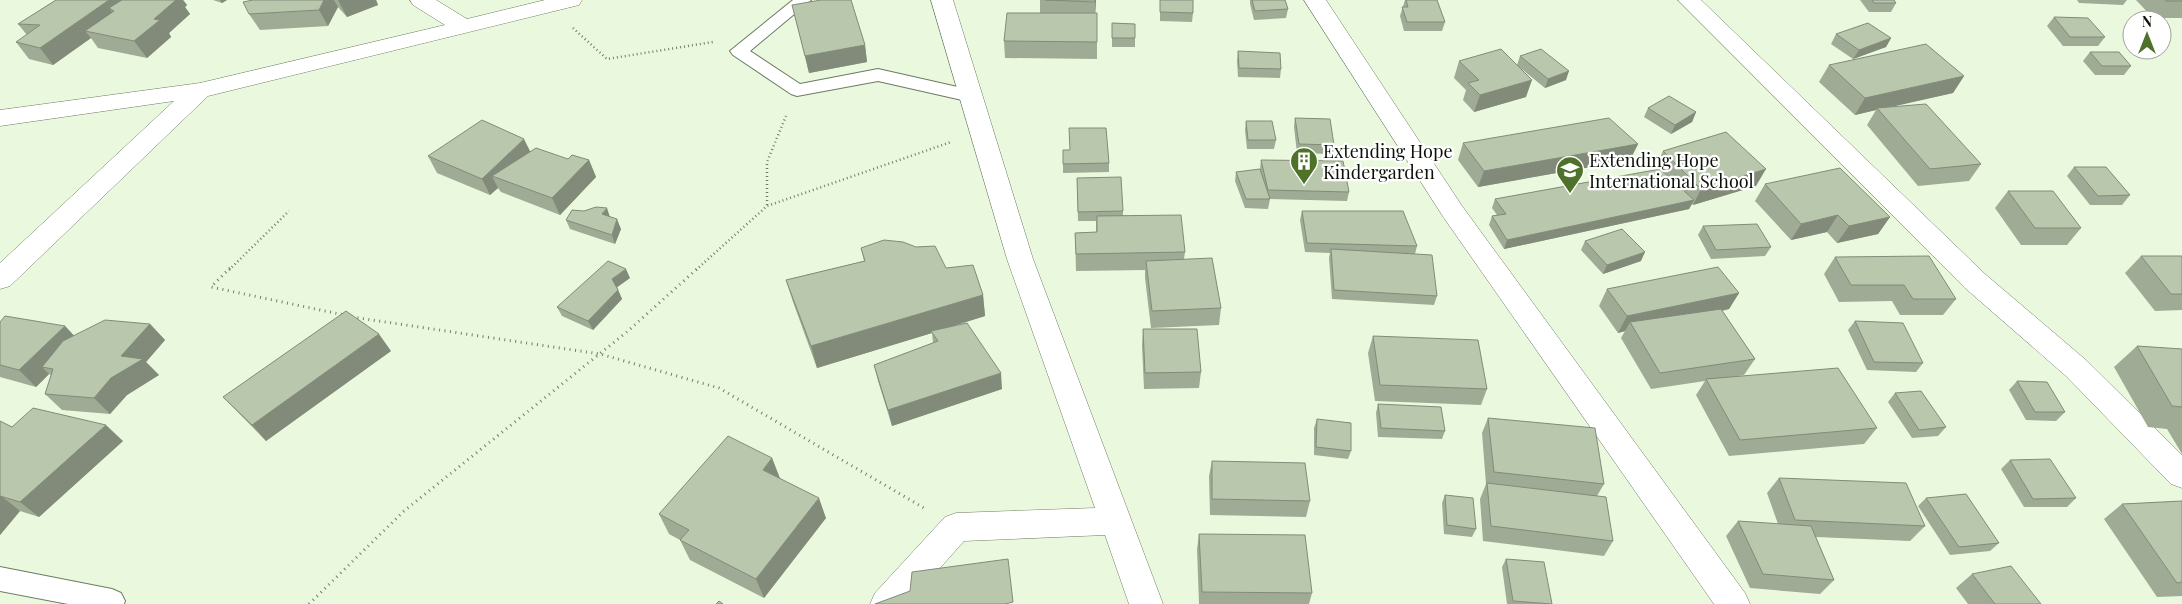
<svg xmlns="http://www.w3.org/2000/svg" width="2182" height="604" font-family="'Playfair Display',serif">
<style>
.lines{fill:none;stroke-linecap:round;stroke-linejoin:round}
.service-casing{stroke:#6d7b63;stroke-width:2}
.minor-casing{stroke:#6d7b63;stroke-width:1}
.path-far1{stroke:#737d6b;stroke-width:2.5;stroke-dasharray:1 3;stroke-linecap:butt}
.path{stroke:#737d6b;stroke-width:3;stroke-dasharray:1 4.5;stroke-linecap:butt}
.service{fill:#fff;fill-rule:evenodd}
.minor{fill:#fff;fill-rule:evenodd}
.wall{fill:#9fab95}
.shaded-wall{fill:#828b79}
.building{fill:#b9c7ad;stroke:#828b79}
.labels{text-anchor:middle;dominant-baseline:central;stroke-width:4.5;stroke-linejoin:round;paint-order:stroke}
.poi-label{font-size:18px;fill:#0c1108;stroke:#fff;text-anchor:start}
</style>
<rect width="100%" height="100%" fill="#eaf9de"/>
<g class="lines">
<g class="service-casing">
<path id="service" d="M793 0H811L750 51 800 84 878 69 971 90 977 92 980 96 977 100 971 102 878 81 797 96 791 94 733 55 730 51Z
M0 567 112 589 121 593 125 601 124 604H68L0 591Z"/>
</g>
<g class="minor-casing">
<path id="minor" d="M410 0H436L467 19 545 0H582L579 5 208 96 10 286 0 289V263L174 101 0 126V110L200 83 445 25 413 5Z
M931 0H953L1033 259 1163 604H1129L1105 535 964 541 908 604H870L875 593 945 517 956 513 1095 508 1007 259Z
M1304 0H1326L1462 206 1745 593 1750 604H1714L1444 218Z
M1678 0H1701L1985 274 2086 360 2182 455V488L2171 484 2066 376 1965 288Z"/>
</g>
<path class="path-far1" d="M573 28 607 59 713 42
M767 205V162L786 116
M229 270 289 211
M696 270 767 206 951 142"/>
<path class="path" d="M230 268 211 287 344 315
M352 317 600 354 719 388 924 508
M309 604 404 511 628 331 698 268"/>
<use href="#service" class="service"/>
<use href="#minor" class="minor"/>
</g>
<path class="wall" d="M56 0H183L187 5 185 7 190 14 169 33 171 37 147 58 98 48 91 38 53 65 29 59 16 42 27 35 18 24Z
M213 0H227L222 3Z
M253 0H376L378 5 347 17 338 7 328 26 260 30 249 14Z
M1040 0H1096L1095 13H1097V59L1005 58 1004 41 1040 13Z
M1160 0 1193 13 1192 22 1160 21Z
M1250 0H1285L1288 9 1286 18 1254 20 1250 4Z
M1405 0H1437L1445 22 1442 31H1404L1400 16Z
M1860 0H1894L1896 3 1891 12H1869Z
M2077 0H2127L2123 5 2079 3Z
M2136 0H2182V18H2153Z
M792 5 865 45 867 62 809 73Z
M2054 17 2105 37 2098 46H2063L2047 26Z
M1112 23 1135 24V47H1112Z
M1836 34 1891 38 1886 47 1853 59 1831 44Z
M1238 51 1281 69 1280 78 1238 77 1237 61Z
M2090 52 2131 66 2124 75H2095L2083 61Z
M1520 56 1566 80 1545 88 1518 66 1526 97 1474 112 1463 100 1466 90 1454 78 1459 61 1517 65Z
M1829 65 1964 76 1953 93 1888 107 1981 164 1969 181 1918 186 1867 125 1876 110 1855 115 1819 82Z
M1648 108 1696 112 1692 122 1671 134 1644 117Z
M1295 118 1334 145 1333 154 1297 153 1294 127Z
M1246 121 1276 140 1274 149H1247L1245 130Z
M1463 143 1638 144 1630 160 1478 187 1458 160Z
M1063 150H1070L1109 163V172L1063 173Z
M1663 151 1756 186 1693 205 1692 204 1689 209 1504 249 1489 225 1492 216 1497 215 1492 208 1495 199 1657 170 1655 168Z
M530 152 568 159 589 160 596 177 560 215 501 192 498 188 490 195 437 173 428 156Z
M1261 160 1349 192 1347 201 1270 199 1268 209 1245 208 1235 181 1236 172 1260 169Z
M2074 167 2130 195 2122 205H2090L2067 176Z
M1077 178 1123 211V215L1185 252 1184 259 1221 308 1219 325 1151 328 1145 278V270L1076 271 1075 233 1096 232V221H1078Z
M1765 184 1890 217 1878 234 1837 243 1827 232 1791 240 1755 201Z
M2008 191 2081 228 2067 245H2021L1995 208Z
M1302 211 1417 246 1415 254 1437 296 1434 305 1332 299 1329 258 1330 253 1305 252 1300 220Z
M610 217 621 229 615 244 570 229 566 220Z
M1703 226 1771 247 1765 256 1711 259 1698 235Z
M1585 241 1641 261 1603 274 1581 250Z
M861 248 946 268 983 295 985 316 954 326 1002 389 892 426 878 381 874 365 933 343 932 333 817 368 793 302 786 280 864 261Z
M2141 256H2182V310L2155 311 2125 273Z
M1835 257 1956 299 1943 315H1900L1892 301 1839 302 1824 274Z
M630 278 617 287 622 299 593 330 562 316 557 307Z
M1607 289 1739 293 1729 309 1722 311 1755 359 1744 375 1738 376 1877 428 1864 444 1729 456 1696 395 1705 381 1651 389 1621 338 1625 331 1618 333 1599 306Z
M1855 321 1923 363 1916 372 1867 370 1848 330Z
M0 322 65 326 74 336 150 324 165 340 146 362 159 375 127 395 110 414 62 410 45 394 51 375 49 374 36 387 0 377Z
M1143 329 1201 372 1199 388 1144 389 1142 346Z
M1373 336 1487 389 1481 405 1375 401 1368 353Z
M2137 346 2182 349V454L2167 429 2148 427 2114 367Z
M391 351 266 441 223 397Z
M2017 381 2065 412 2056 421 2026 420 2009 390Z
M1895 393 1946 427 1938 436 1912 438 1888 402Z
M1378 404 1445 431 1442 439 1378 437 1376 413Z
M1488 418 1604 484 1597 496 1613 541 1604 556 1483 541 1480 499 1486 484 1482 433Z
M1317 419 1351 451 1348 459 1314 455V428Z
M0 421 12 427 123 441 39 517 20 511 0 535Z
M772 458 780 478 826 518 764 598 690 560 680 540 669 534 659 514Z
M2010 460 2076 498 2067 507H2024L2001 469Z
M1212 461 1310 501 1306 517 1210 515 1209 476Z
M1779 478 1925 526 1910 541 1816 537 1834 580 1820 594 1750 588 1726 536 1738 521 1778 524 1767 493Z
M1445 495 1476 529 1472 537 1444 534 1442 503Z
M1926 498 1999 543 1990 551 1950 555 1918 506Z
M2182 501V596L2157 597 2104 519 2122 504Z
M1199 534 1312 593 1309 604H1199L1197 549Z
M1506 559 1552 604H1507L1502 567Z
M1972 574 2041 604H1968L1956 588Z"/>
<path class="shaded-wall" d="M109 0H132L114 11 109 8 118 19 85 31 91 38 53 65 40 48Z
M170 0H183L187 5 185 7 190 14 169 33 171 37 147 58 134 41Z
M220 0H227L222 3Z
M324 0H334L338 7 328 26 319 10Z
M338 0H376L378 5 347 17Z
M1095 0H1096L1095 18Z
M1891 38 1886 47 1853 59 1859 50Z
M865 45 867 62 809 73 805 56Z
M1569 71 1566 80 1545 88 1548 79Z
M1964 76 1953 93 1878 110 1877 108 1876 110 1855 115 1865 98Z
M1532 80 1526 97 1474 112 1480 95Z
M1696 112 1692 122 1671 134 1675 125Z
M524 139 532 155 492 176 498 188 490 195 482 179Z
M1638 144 1630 160 1478 187 1484 171Z
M589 160 596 177 560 215 552 198Z
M1766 169 1756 186 1693 205 1701 189Z
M1694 200 1689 209 1504 249 1507 240Z
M607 208 610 217 605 224 602 214Z
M1838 215 1827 232 1791 240 1801 224Z
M1890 217 1878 234 1837 243 1849 226Z
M617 219 621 229 615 244 612 235Z
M1645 252 1641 261 1603 274 1607 265Z
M626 269 630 278 616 288 612 279Z
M618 290 622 299 593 330 588 321Z
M1739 293 1729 309 1634 329 1630 322 1625 331 1618 333 1627 316Z
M983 295 985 316 933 332 931 331 932 333 817 368 811 346Z
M150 324 165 340 146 362 159 375 127 395 110 414 94 398 111 378 121 356Z
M65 326 81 343 42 367 49 374 36 387 19 370Z
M379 334 391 351 266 441 252 425Z
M1001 373 1002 389 892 426 888 410Z
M106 425 123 441 39 517 20 502Z
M772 458 780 479 763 470Z
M0 495 20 511 0 535Z
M819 498 826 518 764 598 756 579Z"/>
<path class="building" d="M56 0H109L40 48 16 42 40 25 18 24Z
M122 0H176L154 19 160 20 134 41 85 31 114 11 109 8Z
M253 0H324L319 10 249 14 243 2Z
M821 0H851L865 45 805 56 792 5Z
M1045 0H1095V2Z
M1160 0H1193V13L1160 12Z
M1252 0H1285L1288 9 1255 11Z
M1406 0H1437L1445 22H1407L1402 7H1408Z
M1872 0H1894L1896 3H1874Z
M2165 0H2182V1H2166Z
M1007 13H1097V42L1004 41Z
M2054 17 2088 18 2105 37H2070Z
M1112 23 1135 24V38H1112Z
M1868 23 1891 38 1859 50 1836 34Z
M1926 44 1964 76 1865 98 1829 65Z
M1501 49 1532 80 1480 95 1468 83 1479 80 1459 61Z
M1541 49 1569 71 1548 79 1520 56Z
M1238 51 1280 53 1281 69 1239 68Z
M2090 52H2119L2131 66H2102Z
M1669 96 1696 112 1675 125 1648 108Z
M1926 104 1981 164 1930 169 1877 108Z
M1295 118 1330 119 1334 145 1299 144Z
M1609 118 1638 144 1484 171 1463 143Z
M482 120 524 139 482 179 428 156Z
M1246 121H1272L1276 140H1248Z
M1069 128H1106L1109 163 1063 164V150H1070Z
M1726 132 1766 169 1701 189 1663 151Z
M536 148 568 159 572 155 589 160 552 198 492 176Z
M1261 160 1343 161 1349 192 1268 190Z
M2074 167H2106L2130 195 2098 196Z
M1840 168 1890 217 1849 226 1838 215 1801 224 1765 184Z
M1260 169 1270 199H1246L1236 172Z
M1660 169 1694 200 1507 240 1492 216 1506 214 1495 199Z
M1121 177 1123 211 1078 212 1077 178Z
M2008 191H2053L2081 228H2035Z
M596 207 607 208 602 214 617 219 612 235 566 220 572 210 584 211Z
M1302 211H1403L1417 246 1307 243Z
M1181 215 1185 252 1076 254 1075 233 1097 232V216Z
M1757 224 1771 247 1716 250 1703 226Z
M1622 229 1645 252 1607 265 1585 241Z
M884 240 903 242 916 247 935 246 946 268 973 265 983 295 811 346 786 280 865 261 861 248Z
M1331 249 1432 255 1437 296 1334 290Z
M1929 256 1956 299H1913L1904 285H1851L1835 257Z
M2141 256H2182V294H2171Z
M1212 258 1221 308 1152 311 1146 261Z
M608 261 626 269 612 279 618 290 588 321 557 307Z
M1718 267 1739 293 1627 316 1607 289Z
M1721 309 1755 359 1660 373 1630 322Z
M346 311 379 334 252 425 223 397Z
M5 316 65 326 19 370 0 365V322Z
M105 320 150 324 121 356 143 359 111 378 94 398 45 394 53 369 42 367 63 341Z
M1855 321 1903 323 1923 363 1874 362Z
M967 323 1001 373 888 410 874 365 938 341 931 331Z
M1143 329H1197L1201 372 1145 373Z
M1373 336 1478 340 1487 389 1380 385Z
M2137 346 2182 349V407L2172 406Z
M1838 368 1877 428 1740 440 1706 379Z
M2017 381 2047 382 2065 412H2035Z
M1921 391 1946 427 1919 430 1895 393Z
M1378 404 1441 407 1445 431 1381 428Z
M33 408 106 425 20 502 0 496V421L12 427Z
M1488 418 1595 428 1604 484 1494 472Z
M1317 419 1351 423V451L1316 447Z
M728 436 772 458 763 470 819 498 756 579 680 540 689 530 659 514Z
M2050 459 2076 498 2033 499 2010 460Z
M1212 461 1305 463 1310 501 1212 499Z
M1779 478 1906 483 1925 526 1795 520Z
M1487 483 1606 497 1613 541 1491 526Z
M1966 494 1999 543 1959 547 1926 498Z
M1445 495 1473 498 1476 529 1447 525Z
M2182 501V582L2177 583 2122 504Z
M1738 521 1811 526 1834 580 1763 574Z
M1199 534 1305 535 1312 593 1202 592Z
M1008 559 1013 602 1005 604H875L910 591 912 572Z
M1506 559 1544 562 1552 604 1513 601Z
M2011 566 2041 604H1995L1972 574Z
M719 601 723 604H716Z"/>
<defs>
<g id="building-pin" transform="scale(1.4375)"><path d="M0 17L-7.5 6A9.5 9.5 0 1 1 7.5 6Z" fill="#4f722a" stroke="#fff"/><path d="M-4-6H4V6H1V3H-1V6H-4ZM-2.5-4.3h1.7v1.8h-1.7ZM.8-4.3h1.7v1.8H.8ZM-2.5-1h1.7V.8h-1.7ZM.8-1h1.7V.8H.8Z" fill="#fff"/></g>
<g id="school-pin" transform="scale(1.4375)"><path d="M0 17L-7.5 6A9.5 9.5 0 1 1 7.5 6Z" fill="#4f722a" stroke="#fff"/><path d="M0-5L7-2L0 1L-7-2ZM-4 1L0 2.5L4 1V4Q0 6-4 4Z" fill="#fff"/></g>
</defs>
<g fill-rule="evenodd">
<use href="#building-pin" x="1304" y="161"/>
<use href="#school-pin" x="1570" y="170"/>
</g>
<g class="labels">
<g class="poi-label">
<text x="1323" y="151">Extending Hope<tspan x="1323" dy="21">Kindergarden</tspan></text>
<text x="1589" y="160">Extending Hope<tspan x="1589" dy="21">International School</tspan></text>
</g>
</g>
<g transform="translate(2147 35)"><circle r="24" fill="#ffffff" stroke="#9ea09c"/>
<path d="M0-4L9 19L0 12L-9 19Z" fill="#4f722a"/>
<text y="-8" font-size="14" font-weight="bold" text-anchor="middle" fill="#0c1108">N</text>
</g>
</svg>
